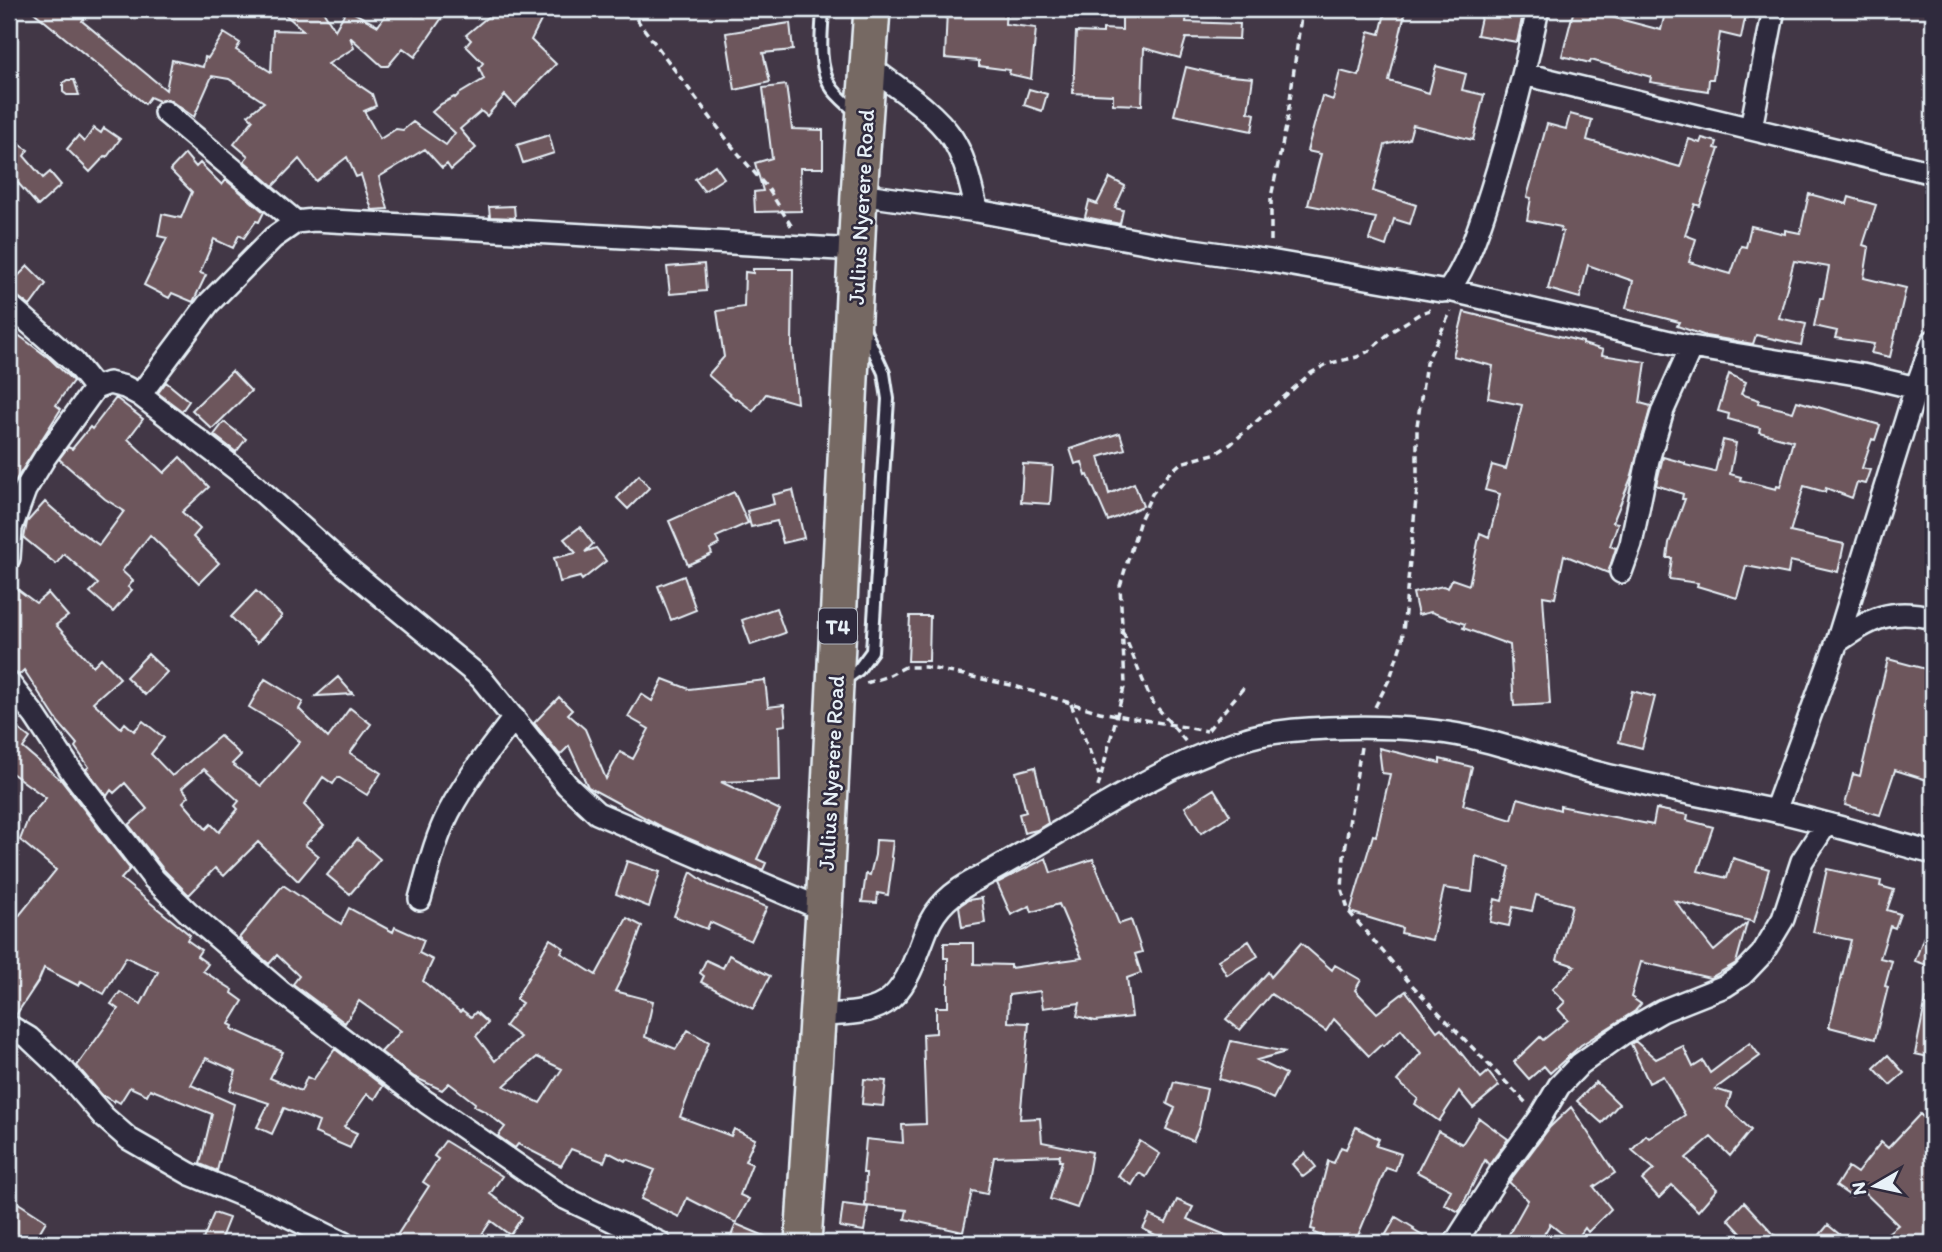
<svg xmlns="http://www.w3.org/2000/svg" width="1942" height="1252" font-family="Itim,sans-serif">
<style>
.building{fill:#6d565c;stroke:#e8f1f8;stroke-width:2;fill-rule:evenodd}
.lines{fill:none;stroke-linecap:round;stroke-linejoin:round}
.service-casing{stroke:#e8f1f8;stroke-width:16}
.minor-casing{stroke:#e8f1f8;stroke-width:26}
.trunk-casing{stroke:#e8f1f8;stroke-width:40}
.path{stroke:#e8f1f8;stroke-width:3.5;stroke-dasharray:7 5;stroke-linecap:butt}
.service{stroke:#2f2a3d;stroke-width:10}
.minor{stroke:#2f2a3d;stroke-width:21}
.trunk{stroke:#766964;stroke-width:35}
.labels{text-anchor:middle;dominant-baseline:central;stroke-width:5;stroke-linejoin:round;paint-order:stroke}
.shield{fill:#2f2a3d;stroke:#b0b5c0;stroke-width:2}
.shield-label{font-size:21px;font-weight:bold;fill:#e8f1f8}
.street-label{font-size:23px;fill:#e8f1f8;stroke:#2f2a3d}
</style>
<rect width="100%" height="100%" fill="#423746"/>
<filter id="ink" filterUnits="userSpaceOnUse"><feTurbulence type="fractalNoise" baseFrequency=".0143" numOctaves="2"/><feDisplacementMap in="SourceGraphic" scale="14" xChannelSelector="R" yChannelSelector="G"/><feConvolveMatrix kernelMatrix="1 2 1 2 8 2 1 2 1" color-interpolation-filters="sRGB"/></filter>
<g filter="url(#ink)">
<path class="building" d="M30 9H91L82 21 166 90 172 60 203 67 205 57 208 58 224 33 240 43 236 50 271 72 273 30 304 31 279 9H322L335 30 347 9 378 26 390 9H404L413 15 418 9H448L415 57 403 48 388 66H382L350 37 354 48 328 64 372 94 376 106 364 111 380 139 396 129 403 130 413 122 446 145 455 133 432 112 441 104 454 97 455 98 459 94 484 79 479 68 483 63 466 46 471 40 466 35 497 9H547L531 40 556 64 515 106 505 95 487 116 481 111 460 129 476 148 451 170 447 164 442 168 425 149 379 177 388 209 372 210 361 175 356 177 347 157 316 181 299 159 273 186 244 161 248 156 234 144 253 120 248 115 264 102 229 79 212 76 194 117 168 99 159 101 150 97 145 104Z
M947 9H1006L1005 24 1036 28 1031 79 1009 74 1010 70 979 66V61L945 58Z
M1122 9H1188L1186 22 1240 24 1239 39 1186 38 1180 58 1144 48 1142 105 1113 104V95L1073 93 1076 32 1103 33V29L1122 30Z
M1386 9H1406L1389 81 1429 93 1436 66 1466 74 1462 90 1484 95 1473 140 1413 125 1409 139 1385 145 1373 191 1416 205 1410 224 1394 219 1386 246 1369 240 1376 218 1308 205 1321 154 1307 151 1322 96 1333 100 1340 71 1359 76 1369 31 1380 34Z
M1483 9H1524L1517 42 1477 35Z
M1574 9H1581L1661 30 1666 9H1703L1730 16 1732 9H1747L1741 38 1720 33 1713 79H1709L1708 91 1650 82 1651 77 1591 60 1590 63 1562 56Z
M790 23 793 50 763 53 770 82 735 90 726 33Z
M1186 67 1220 75 1253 78 1248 112 1255 114 1252 131 1174 115Z
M67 80H74L79 95H67L63 92V83Z
M786 85 792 129 823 130V168H800L801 211 755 212 754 192 763 191 755 163 772 158 763 88Z
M1029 89 1047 94 1042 111 1024 105Z
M1570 114 1592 120 1587 140 1680 167 1689 139 1700 143 1702 138 1717 142 1715 148 1719 149 1700 206 1695 204 1685 235 1696 239 1689 262 1731 274 1741 246 1746 247 1751 226 1785 234V230L1800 233 1809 194 1847 204 1849 197 1876 205 1863 245 1869 247 1864 278 1906 288 1890 357 1871 353 1874 344 1835 338 1837 331 1814 326 1820 298H1823L1829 267 1794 261 1779 318 1806 324 1801 345 1756 335 1753 344 1706 336 1677 326 1679 322 1626 308 1633 281 1588 265 1580 298 1548 289 1563 232 1560 231 1561 227 1527 220 1531 198 1527 197 1547 124 1566 129Z
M94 128 101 133 104 128 120 139 107 157 105 156 90 172 67 149 78 136 84 142Z
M549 135 554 153 523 163 517 145Z
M9 137 28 150 24 156 43 178 50 172 61 185 38 206 12 176 9 181Z
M185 154 196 167 200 163 222 185 226 180 264 212 259 222 256 221 244 238 239 235 233 248 214 239 200 273 206 275 193 302 172 293 169 298 144 285 167 238 158 236 162 214 181 218 192 192 170 170Z
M715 165 724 178 704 191 695 179Z
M1110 178 1125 186 1115 208 1123 210 1120 224 1085 217 1089 201 1097 204Z
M514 206 515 218 490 217 489 207Z
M704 264 706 291 670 294 667 267Z
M28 266 46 284 30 306 9 290 14 280Z
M753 269H793L792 346 797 403 766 394 753 411 736 398 735 399 708 375 724 357 717 311 744 307 745 272 753 273Z
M1464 312 1583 342V344L1603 350 1602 355 1646 362 1640 403 1651 406 1631 478 1613 522 1618 523 1610 546 1616 548 1608 573 1564 555 1555 598 1543 596 1550 704 1514 706 1510 645 1463 628 1465 624 1431 612 1418 615 1413 593 1443 586 1448 588 1452 579 1469 585 1480 533 1489 537 1500 494 1485 490 1492 465 1506 469 1522 405 1488 398 1493 366 1453 356Z
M9 328 49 358 73 381 56 405 61 409 14 483 9 496Z
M232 371 251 391 212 429 192 410Z
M1729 374 1746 382 1741 394 1759 400 1758 403 1793 412 1797 401 1880 425 1875 440 1872 439 1862 468 1870 470 1865 484 1857 482 1852 498 1826 488 1825 492 1804 486 1790 532 1844 544 1838 572 1790 561 1788 574 1746 566 1737 598 1697 586 1698 583 1669 579 1672 558H1667L1669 543 1685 499H1682L1683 494 1656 485 1663 457 1685 463V465L1715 472 1723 440 1736 443 1730 474 1741 477 1740 480 1776 489 1777 486 1780 487 1793 441 1759 432 1760 428 1728 419 1729 414 1718 411Z
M166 382 189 401 182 411 158 393Z
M116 398 143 419 128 439 164 473 180 457 209 487 182 512 200 529 193 537 219 563 199 583 150 535 122 571 133 581 128 587 132 590 113 612 90 592 98 584 64 554 56 564 24 538 27 522 45 502 75 528 99 545 124 511 105 499 59 459 68 447 72 449 90 427 92 429Z
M224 422 246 439 236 452 214 435Z
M1120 433 1125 449 1099 457 1109 494 1134 483 1143 506 1108 521 1088 475 1086 476 1082 462 1075 464 1070 449Z
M1023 464 1053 466 1050 504 1021 502Z
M639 475 649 488 628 509 617 498Z
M793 490 804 538 783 543 777 521 751 527 747 511 774 504 772 495Z
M734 492 748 523 716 537 719 544 710 549 712 554 688 565 669 521Z
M580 527 593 544 585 552 596 548 606 561 582 580 580 577 560 582 554 558 576 553 564 539Z
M684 576 696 610 671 620 658 586Z
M9 583 36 603 48 593 68 616 56 625 93 666 101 658 120 678 93 702 121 728 125 723 134 731 143 721 164 738 151 754 172 776 220 736 241 755 232 764 261 786 300 742 287 730 249 707 265 679 303 702 299 709 328 738 350 708 371 724 350 753 381 773 367 795 338 777 333 784 323 777 304 805 324 826 305 845 319 856 298 881 258 842 224 876 215 868 189 895 164 870 129 825 147 809 125 783 114 793 111 790 107 796 86 769 89 767 75 747 77 744 58 722 24 670 19 675 9 669ZM204 769 239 801 235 806 238 809 219 832 211 824 206 829 183 802 189 796 182 788Z
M256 591 282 616 257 643 231 617Z
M776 608 785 633 751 645 742 620Z
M910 616H930L929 661H908Z
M148 654 167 672 145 695 126 677Z
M1888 659 1933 671V685L1926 724 1933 725V782L1895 770 1880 815 1845 805 1853 774 1860 776Z
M338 677 353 694 316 696Z
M663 679 689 689 765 680 768 707 784 705 786 725 779 726 780 780 721 782 780 810 757 859 766 863 763 870 664 828 588 787 569 746 560 755 534 723 559 697 572 710 568 714 585 729 606 779 620 752 633 759 649 729 628 717 641 694 652 701Z
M1632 691 1655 697 1642 748 1619 742Z
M9 722 30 738 23 748 61 780 130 869 121 879 190 935 187 940 201 950 197 956 208 964 203 971 233 990 232 993 243 1001 229 1024 233 1026 232 1029 283 1052 270 1078 301 1091 307 1077 313 1080 335 1049 383 1086 375 1099 367 1094 365 1097 344 1127 357 1133 350 1148 315 1133 319 1122 284 1108 272 1134 257 1127 269 1103 230 1090 236 1071 206 1058 191 1085 234 1104 217 1171 200 1164 212 1114 150 1089 147 1095 130 1087 120 1103 115 1100 114 1102 102 1095 77 1066 118 1009 111 1004 120 992 141 1004 158 972 126 957 104 994 81 981 79 986 44 968 39 980 16 1015 9 1013V928L56 870 20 840 28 819 46 798 9 771Z
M1379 748 1440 763V759L1472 767 1463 805 1512 820 1518 798 1560 810V806L1653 825 1656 809 1688 815 1687 820 1713 827 1698 871 1727 878 1733 858 1769 869 1754 922 1675 901 1714 951 1747 923 1736 963 1710 978 1641 962 1631 997 1641 1004 1635 1011 1581 1045 1550 1073 1544 1066 1529 1079 1514 1062 1540 1037 1543 1040 1568 1020 1558 1009 1565 1002 1552 989 1575 966 1557 960 1572 905 1536 895 1532 911 1513 907 1509 926 1490 922 1495 899 1502 901 1510 867 1476 856 1472 892 1444 888 1432 940 1401 933 1402 928 1350 912 1373 835 1376 836 1390 774 1382 773Z
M1035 767 1048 823 1037 830 1024 833 1019 814 1026 812 1016 772Z
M1214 789 1230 815 1201 833 1185 807Z
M357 839 380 859 350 894 327 875Z
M876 840 893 841 891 857 893 858 888 895 878 893 877 903 862 902 866 874 870 875 875 855Z
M1046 858 1051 873 1093 859 1119 924 1131 920 1142 952 1135 954 1141 973 1127 978 1132 1017 1095 1021 1077 1016 1080 1003 1043 1008 1040 991 1009 995 1008 1022 1029 1023 1020 1119 1040 1118 1042 1142 1092 1152 1087 1180 1077 1208 1050 1199 1062 1161H1059L1060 1155 994 1157 987 1194 972 1191 963 1232 905 1219 907 1210 865 1206 866 1173H863L866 1139 903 1143 902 1125 926 1124 923 1034 936 1033V1007H948V958H944V943H974V964L1010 965V968L1082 958 1059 904 1032 912 1030 906 1011 915 997 883Z
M627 861 660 872 649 907 616 894Z
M1827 869 1881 881 1880 886 1894 890 1887 910 1900 914 1895 928 1890 926 1880 958 1892 961 1885 986 1888 987 1875 1039 1829 1027 1851 940 1813 932Z
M691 872 709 885 767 907 751 941 710 922 707 929 674 916Z
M283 885 341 924 349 908 393 932 395 927 424 940 419 953 433 960 423 981 460 1012 462 1010 471 1017 476 1012 488 1023 476 1036 495 1061 520 1037 505 1026 522 1003 516 999 550 939 564 948 561 953 596 975 627 918 642 926 628 965 615 991 653 1001 645 1037 676 1049 688 1030 709 1042 680 1117 731 1136 734 1129 755 1139 745 1161 752 1164 740 1195 749 1199 736 1223 687 1198 679 1217 641 1199 655 1170 626 1159 625 1161 608 1152 604 1162 571 1149 561 1166 518 1144 515 1148 498 1136 505 1127 486 1112 474 1106 475 1103 449 1083 442 1090 414 1077 381 1052 401 1031 359 1001 345 1023 293 984 299 976 277 955 269 964 239 938ZM537 1057 562 1069 540 1103 504 1086Z
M982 898 985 923 962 927 959 906 968 900Z
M1931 917H1933V955L1930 966 1915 961Z
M1249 941 1258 956 1227 975 1218 960Z
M1301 943 1332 970 1335 965 1361 980 1355 990 1377 1013 1406 991 1437 1031 1441 1028 1481 1078 1488 1072 1499 1086 1473 1108 1459 1091 1439 1121 1415 1104 1418 1099 1397 1081 1421 1053 1401 1029 1384 1046 1382 1044 1369 1056 1334 1019 1326 1031 1271 994 1240 1030 1226 1019 1268 972 1271 977Z
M729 955 770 976 753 1009 701 982 704 976 700 973 706 960 723 968Z
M1926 999 1933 1000V1058L1915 1054Z
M1231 1041 1286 1052 1257 1060 1286 1074 1273 1099 1255 1090 1219 1079Z
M1635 1041 1656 1059 1683 1046 1693 1067 1703 1061 1710 1073 1750 1043 1760 1056 1715 1089 1731 1094 1727 1107 1751 1130 1730 1156 1711 1137 1686 1158 1717 1189 1698 1211 1672 1185 1659 1198 1642 1180 1654 1169 1632 1150 1646 1135 1649 1138 1685 1115 1663 1076 1649 1083 1631 1044Z
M1888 1055 1904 1073 1890 1085 1874 1068Z
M864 1079 886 1081 883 1106 862 1104Z
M1174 1082 1207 1089 1199 1127 1193 1141 1166 1129 1175 1108 1167 1104Z
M1596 1082 1619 1104 1602 1123 1577 1101Z
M1571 1107 1615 1173 1594 1187 1611 1209 1588 1232 1585 1228 1574 1243 1550 1224 1539 1243H1504L1528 1200 1509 1182 1550 1127Z
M1933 1107V1243H1875L1898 1225 1859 1187 1852 1197 1836 1186 1848 1167 1857 1173 1881 1142 1888 1148 1920 1114 1923 1117Z
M1479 1118 1508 1139 1489 1165 1485 1160 1459 1212 1444 1204 1451 1190 1417 1172 1438 1131 1462 1144Z
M1356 1127 1379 1139 1376 1146 1401 1154 1395 1171 1386 1168 1355 1243H1338L1314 1233 1315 1230 1311 1229 1328 1161 1334 1163 1341 1147 1346 1149Z
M445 1141 502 1176 490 1194 522 1217 510 1235 491 1221 476 1243H392L429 1186 423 1182 438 1159 434 1156Z
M1140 1141 1160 1154 1146 1177 1139 1173 1132 1185 1118 1176Z
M1305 1153 1316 1167 1303 1177 1292 1164Z
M9 1197 46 1221 33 1243H9Z
M1177 1200 1193 1207 1187 1219 1245 1243H1172L1143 1229 1150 1215 1166 1223Z
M1744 1202 1782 1243H1750L1728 1219Z
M843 1204 868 1207 864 1231 840 1227Z
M214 1213 229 1218 219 1243 203 1239Z
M1396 1217 1414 1228 1413 1230 1434 1243H1381Z
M736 1224 781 1243H728Z
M1828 1225 1850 1243H1813Z"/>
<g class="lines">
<g class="service-casing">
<path id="service" d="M823 9C822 33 817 63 830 85 836 96 849 105 857 113
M843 681 858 670 872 651 888 399 884 373 864 329"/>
</g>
<g class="minor-casing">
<path id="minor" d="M869 66C897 88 932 109 952 138 966 159 971 188 977 211
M1524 74 1933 173
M165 112 296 222
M1751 128 1774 9
M859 194 977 211 1172 247 1270 261 1441 291 1449 290C1469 261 1480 225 1491 191 1510 131 1525 71 1538 9
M1449 290 1691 347 1862 375 1933 392
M9 305 74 362 95 388
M140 395 208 304 273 238 296 222 314 220 856 250
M9 558 11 528 25 490 45 457 95 388 109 383 125 387 140 395 241 473 346 567 481 678 567 785 597 813 824 910
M1621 572 1631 544 1648 460 1663 410 1691 347
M1837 642C1871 619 1890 607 1933 618
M9 683 35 716 72 772 154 879 188 912 280 991 426 1102 563 1197 660 1243
M1775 811 1837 642 1916 388 1933 341
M420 899C428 870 435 839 449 812 467 778 491 748 514 718
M818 1015C840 1014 866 1015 885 1003 908 988 917 953 927 929 936 905 957 889 979 878 1065 832 1149 770 1242 740 1268 731 1300 729 1328 728 1375 726 1424 727 1470 737 1520 749 1569 767 1619 778 1670 790 1721 799 1771 810 1826 822 1879 839 1933 853
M9 1026 29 1038 65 1072 104 1117 129 1139 190 1174 266 1205 343 1243
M1455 1243 1501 1171 1540 1118 1559 1086 1580 1064 1622 1034 1662 1011 1725 986 1742 975 1762 954 1783 919 1802 861 1826 824"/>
</g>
<g class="trunk-casing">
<path id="trunk" d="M803 1243 824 910 859 194 872 9"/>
</g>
<path class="path" d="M629 9 731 145 769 190 792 227
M1271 241V197L1287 122 1302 9
M1123 632 1151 700 1186 742
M866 683 886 677 905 667H925L1011 685 1100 712 1207 731
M1071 704 1099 775
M1375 707 1390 678 1402 642 1417 489V426L1426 363 1451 311
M1208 730 1245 686
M1361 747 1344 856 1342 890 1349 912 1409 982 1527 1104
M1098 787 1125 684 1120 586 1140 520 1152 494 1168 474 1181 463 1217 453 1231 444 1311 373 1327 364 1357 357 1369 351 1392 331 1421 313 1430 310"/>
<use href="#service" class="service"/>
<use href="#minor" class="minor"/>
<use href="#trunk" class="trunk"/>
</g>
</g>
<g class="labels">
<rect class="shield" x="819" y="608.5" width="38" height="35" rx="5"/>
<g class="shield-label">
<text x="838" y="626">T4</text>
</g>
<g class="street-label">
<text transform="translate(861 207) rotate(-87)">Julius Nyerere Road</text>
<text transform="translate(831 773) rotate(-87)">Julius Nyerere Road</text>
</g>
</g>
<rect width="1942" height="1252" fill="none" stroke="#2f2a3d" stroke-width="35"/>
<rect x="18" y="18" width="1907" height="1217" fill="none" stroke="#e8f1f8" stroke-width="2.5" filter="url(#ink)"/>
<g transform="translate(1875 1186) rotate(261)" stroke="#2f2a3d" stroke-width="5" paint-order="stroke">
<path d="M0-5L12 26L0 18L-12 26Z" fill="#e8f1f8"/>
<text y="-10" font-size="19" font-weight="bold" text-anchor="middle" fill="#e8f1f8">N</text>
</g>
</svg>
